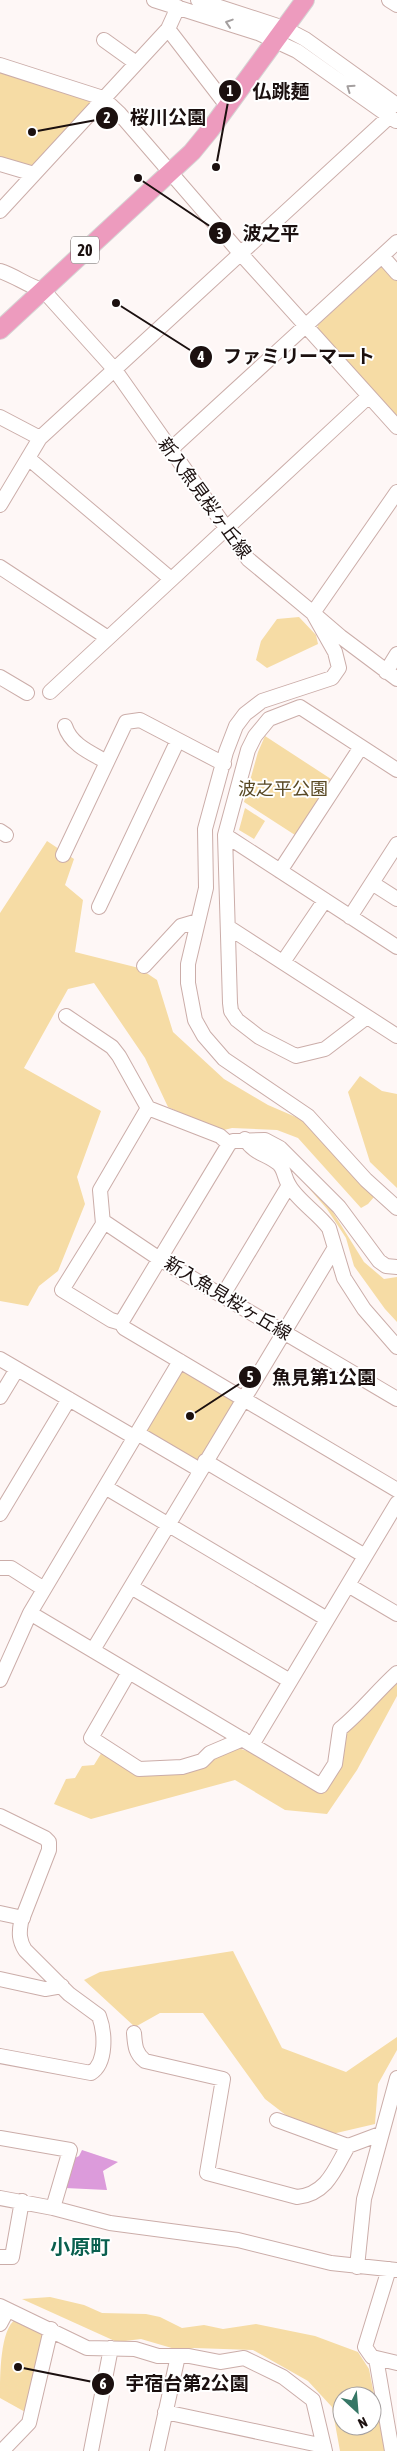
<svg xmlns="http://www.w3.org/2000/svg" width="397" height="2451" font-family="'Asap Condensed','Noto Sans JP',sans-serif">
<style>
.green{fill:#f6dca5;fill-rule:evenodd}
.water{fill:#dc9bdb}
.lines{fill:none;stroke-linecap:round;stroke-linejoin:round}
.minor-casing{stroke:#cbada9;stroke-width:16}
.major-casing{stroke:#d6d4d4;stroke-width:20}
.minor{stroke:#fff;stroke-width:14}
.major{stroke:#ed9bbe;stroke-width:18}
.oneway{stroke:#a49f9f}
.labels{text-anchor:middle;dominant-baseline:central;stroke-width:4;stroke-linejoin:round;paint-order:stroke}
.shield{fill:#fff;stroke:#5f5857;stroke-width:1}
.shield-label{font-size:16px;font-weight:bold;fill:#1b100f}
.street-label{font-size:18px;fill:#1b100f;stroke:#fff}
.park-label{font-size:18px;fill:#584823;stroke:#fff}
.quarter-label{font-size:20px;font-weight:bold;fill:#0a604f;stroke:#fff}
.leader{fill:none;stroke:#1b100f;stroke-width:2}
.callout-dot{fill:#1b100f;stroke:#fff;stroke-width:2}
.mark-label{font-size:15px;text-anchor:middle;font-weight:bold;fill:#fff}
.callout-label{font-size:19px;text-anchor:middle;font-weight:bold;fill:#1b100f;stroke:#fff;stroke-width:4;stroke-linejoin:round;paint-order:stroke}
</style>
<rect width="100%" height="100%" fill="#fef7f6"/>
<path class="green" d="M0 70 90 98V105L33 166 28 168 0 160Z
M381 267H387L397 277V419L317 331 318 325Z
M299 617 316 635 318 644 267 668 256 660 261 641 277 619Z
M265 736 331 779 295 835 244 802 258 752Z
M245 808 265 821 254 839 239 830Z
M47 841 74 859 65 885 83 900 75 952 139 968 157 980 173 1032 224 1079 268 1105 312 1124 374 1197 368 1204 361 1208 298 1138 277 1130 232 1128 220 1131 168 1107 145 1058 94 983 68 989 24 1068 101 1111 77 1177 85 1204 58 1271 39 1286 28 1306 0 1301V913Z
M360 1076 382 1091 397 1094V1188L370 1162 348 1092Z
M301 1170 331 1209 364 1262 384 1279 397 1277V1322L385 1309 354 1266 346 1238 327 1209 294 1171Z
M180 1370 186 1371 234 1398 235 1402 198 1461 148 1435 145 1429Z
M397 1680V1696L357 1770 327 1814 285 1810 235 1780 91 1819 54 1804 66 1779 75 1778 82 1766 94 1765 102 1752 137 1772 210 1758 235 1747 256 1754 321 1792 345 1735Z
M233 1951 282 2048 346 2072 397 2037V2050L378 2084 375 2124 332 2134 291 2119 265 2099 203 2013H160L135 2027 84 1980 100 1972Z
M50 2297 84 2305 102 2313 146 2314 160 2317 182 2328 204 2325 223 2329 256 2324 315 2336 358 2352 369 2369 385 2451H340L332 2407 308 2381 253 2350 194 2348 182 2351 141 2339 117 2342 22 2299ZM342 2396H372V2426H342Z
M16 2319 41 2330 43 2337 27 2413 0 2398C0 2375 0 2329 16 2319Z"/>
<path class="water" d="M82 2150 118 2162 103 2171 107 2190 65 2188 75 2158 79 2156Z"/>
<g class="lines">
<g class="minor-casing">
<path id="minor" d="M154 0 258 33 297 51 396 121
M198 0 284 28 305 39 397 105
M389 0 397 5
M168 29 228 107
M104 40 136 63
M0 65 103 98 119 113 241 254 397 427
M0 164 34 174
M0 211 168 29 178 7
M382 256 397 273
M0 271C16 276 27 286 43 290L115 370 248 559 313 613 335 652 339 668 332 678 262 701 245 714 236 726 226 752 205 829 206 888 188 964V983L195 1020 204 1036 224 1059 308 1116 366 1180 397 1208
M0 417 40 438
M170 450 397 242
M28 458 171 579
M397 492 313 613 341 637 397 679
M0 505 40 438 390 116
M0 567 108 638
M386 672 397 654
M0 677 27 693
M50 692 369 396
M65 726C71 745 91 753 107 762
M0 831 6 835
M225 835 397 947
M63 855 126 722 140 720 224 764
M280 871 361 747
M372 883 397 899
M99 907 178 740
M350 917 397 844
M228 927 397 1036
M283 962 325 900
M144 966 181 926 198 921
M66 1016 112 1047 119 1056 148 1108 220 1136 229 1144
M367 1017 325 1049 296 1056 259 1037 237 1020 231 1011 230 1003 225 835 248 750 255 736 269 719 300 707 397 770
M245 1139C255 1155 266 1153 279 1164 285 1170 284 1178 289 1185 297 1200 318 1213 329 1228L344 1278 364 1309 397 1347
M103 1221 158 1258 397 1399
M397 1267 386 1266 379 1261 339 1207 280 1148 265 1140 233 1141 229 1144 121 1323 124 1328 397 1490
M223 1295 289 1185
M121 1323 111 1320 62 1290 103 1224 100 1190 148 1108
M0 1359 134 1437
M180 1361 30 1613 321 1786 335 1764 340 1729C361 1712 377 1691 397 1673
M0 1397 17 1369
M137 1433 200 1470
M205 1461 365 1556
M105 1487 327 1619
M0 1514 69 1399
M0 1568H11L44 1589
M348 1585 397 1614
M131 1587 290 1681
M93 1650 334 1249
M129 1672 91 1738 139 1769 182 1767 202 1761 210 1753 243 1739
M0 1680 30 1613
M252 1745 397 1503
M0 1816 45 1838 49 1842V1850L21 1922C19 1933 19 1940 25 1950L69 1994 99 2016C105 2032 107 2063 91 2073L0 2056
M0 1913 23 1918
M0 1979 45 1989 62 1986
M134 2033C135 2045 135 2053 145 2061L223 2079 207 2173 297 2197C327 2194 335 2169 348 2146L380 2134
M277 2120 348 2146
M0 2138 70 2150 53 2208
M0 2198 53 2208 110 2223 238 2240 331 2263 397 2270
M0 2257H12L22 2201
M357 2267 364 2199 397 2078
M389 2269 365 2347 372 2357 397 2363
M0 2306 87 2348 135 2349 158 2356H189L220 2362 244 2358 283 2377 313 2400 325 2451
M0 2324 7 2311
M376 2358 392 2451
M165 2412 324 2446
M2 2451 29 2423 51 2329
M91 2451 111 2348
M157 2451 178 2356"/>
</g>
<g class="major-casing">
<path id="major" d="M0 330 192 152 210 130 305 0"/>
</g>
<use href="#minor" class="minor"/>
<use href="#major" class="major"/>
</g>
<defs><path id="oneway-chevron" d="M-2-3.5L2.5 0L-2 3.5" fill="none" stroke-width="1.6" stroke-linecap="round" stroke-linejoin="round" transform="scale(1.25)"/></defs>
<g class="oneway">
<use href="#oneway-chevron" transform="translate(229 23) rotate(-162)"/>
<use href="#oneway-chevron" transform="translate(350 88) rotate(-145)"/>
</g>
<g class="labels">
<rect class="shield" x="71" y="236.5" width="28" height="27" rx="4"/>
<g class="shield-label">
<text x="85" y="250">20</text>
</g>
<g class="street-label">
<text transform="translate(205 498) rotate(54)">新入魚見桜ヶ丘線</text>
<text transform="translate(228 1298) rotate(31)">新入魚見桜ヶ丘線</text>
</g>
<g class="park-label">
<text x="283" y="788">波之平公園</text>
</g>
<g class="quarter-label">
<text x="80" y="2246">小原町</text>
</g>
</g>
<path class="leader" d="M216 167L230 91M32 132L107 118M138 178L220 233M116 303L201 357M190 1416L250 1377M18 2367L103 2384"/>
<g class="callout-dot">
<circle cx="216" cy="167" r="5"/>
<circle cx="32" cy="132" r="5"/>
<circle cx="138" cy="178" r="5"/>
<circle cx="116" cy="303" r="5"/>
<circle cx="190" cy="1416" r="5"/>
<circle cx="18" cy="2367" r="5"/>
<circle cx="230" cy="91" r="12"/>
<circle cx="107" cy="118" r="12"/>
<circle cx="220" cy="233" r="12"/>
<circle cx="201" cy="357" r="12"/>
<circle cx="250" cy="1377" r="12"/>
<circle cx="103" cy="2384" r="12"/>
</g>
<g class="mark-label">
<text x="230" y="96">1</text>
<text x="107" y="123">2</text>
<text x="220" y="239">3</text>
<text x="201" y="362">4</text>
<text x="250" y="1382">5</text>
<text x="103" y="2389">6</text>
</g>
<g class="callout-label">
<text x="281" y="98">仏跳麺</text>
<text x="168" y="124">桜川公園</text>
<text x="271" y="240">波之平</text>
<text x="299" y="363">ファミリーマート</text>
<text x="324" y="1384">魚見第1公園</text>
<text x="187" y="2390">宇宿台第2公園</text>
</g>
<g transform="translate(357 2411) rotate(154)"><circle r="24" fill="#ffffff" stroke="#a49f9f"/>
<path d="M0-4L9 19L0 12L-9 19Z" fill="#367766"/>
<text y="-8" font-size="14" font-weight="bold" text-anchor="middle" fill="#1b100f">N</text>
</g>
</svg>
